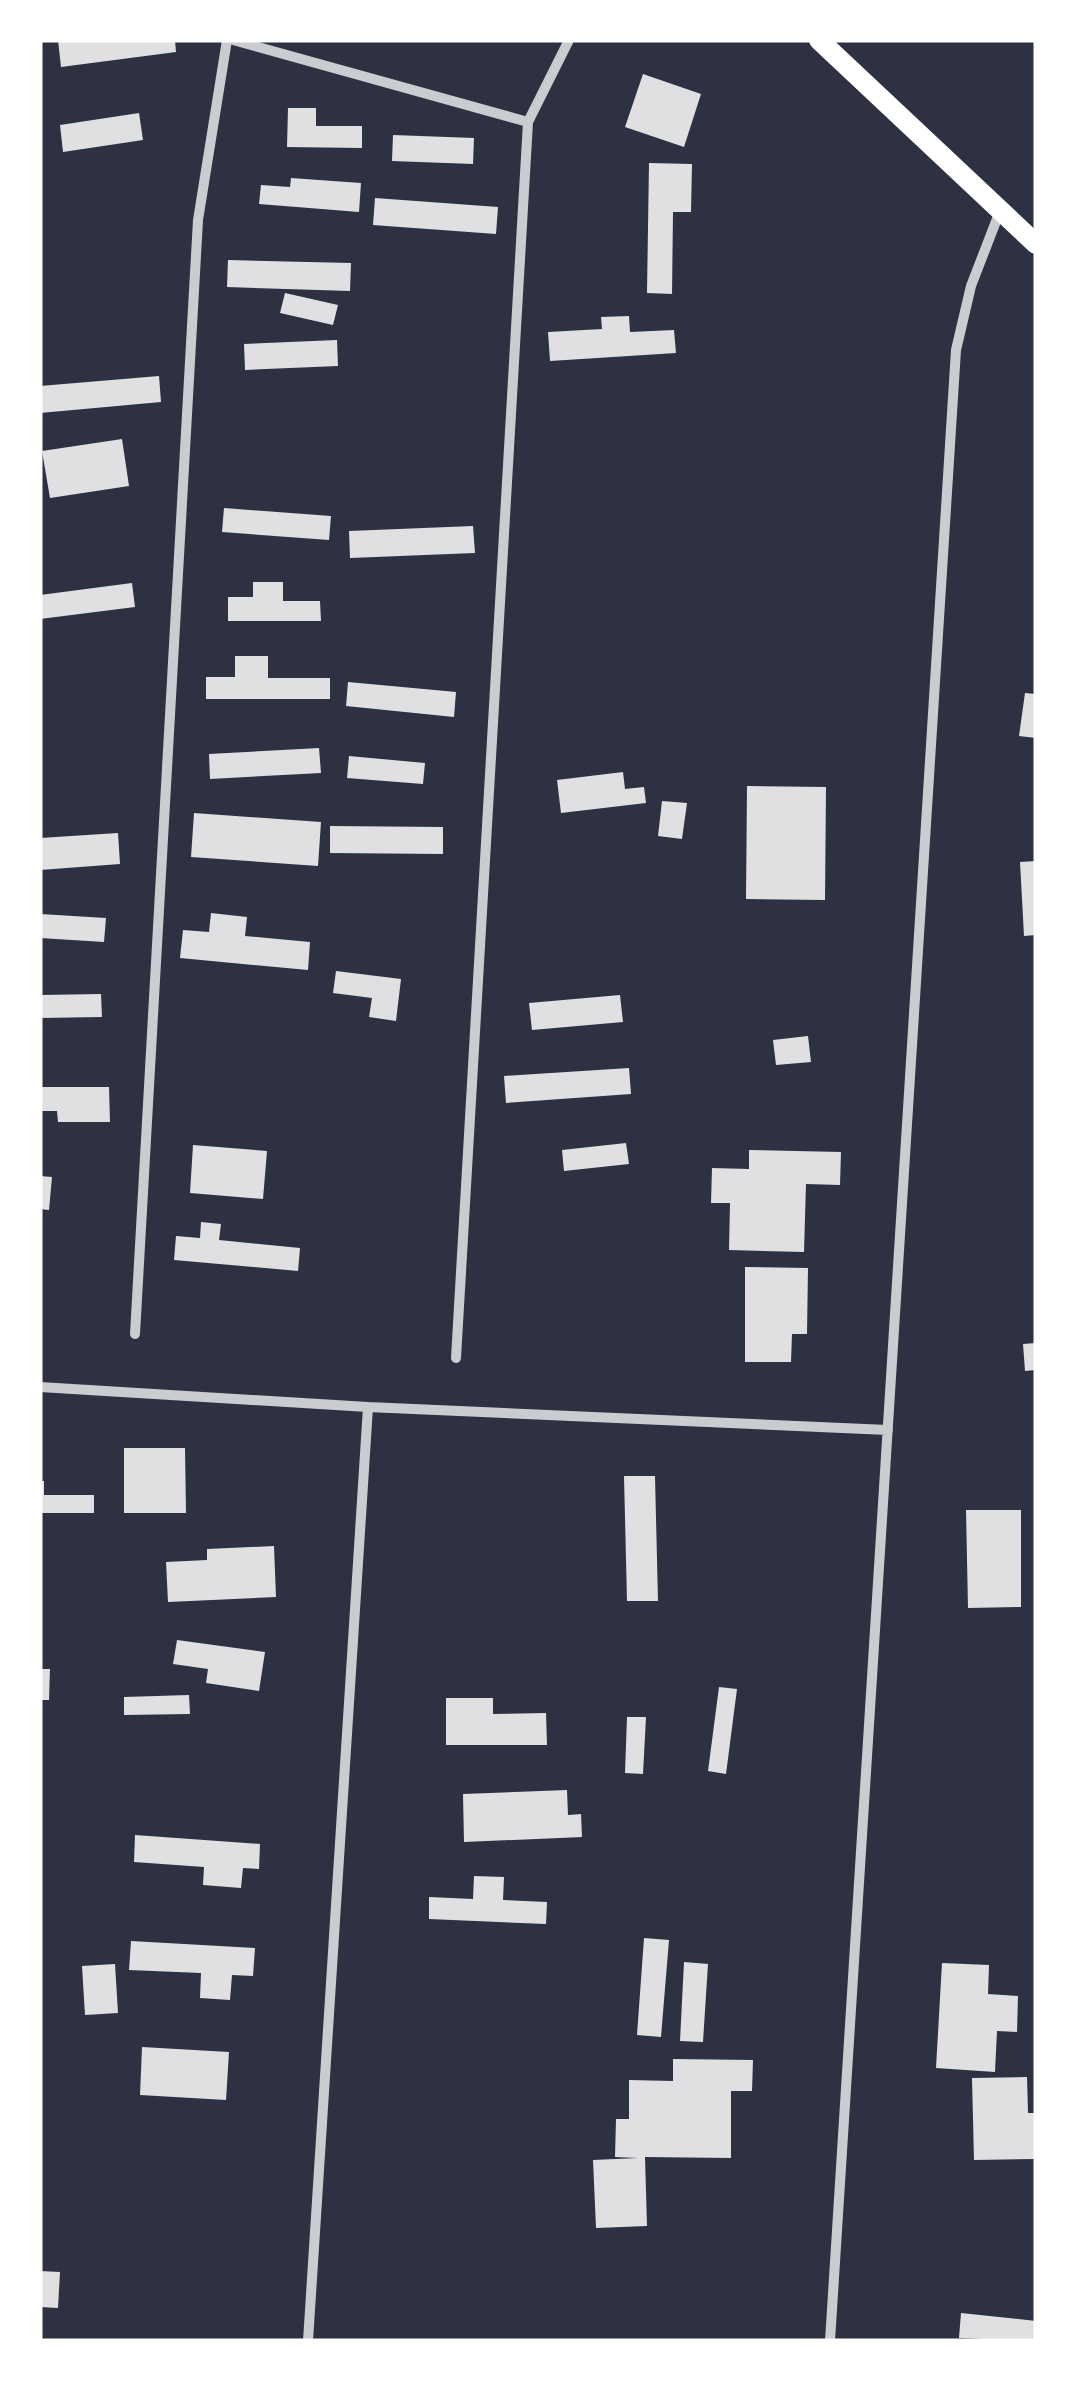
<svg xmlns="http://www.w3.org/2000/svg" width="1076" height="2381" font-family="'Archivo Narrow',sans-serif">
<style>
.building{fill:#e0e0e3}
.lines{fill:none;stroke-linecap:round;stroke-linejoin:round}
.minor{stroke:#caccd0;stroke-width:10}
.secondary{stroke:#fff;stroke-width:20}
</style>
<rect width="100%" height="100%" fill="#2d3142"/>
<path class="building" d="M58 40H175L176 52 61 67Z
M643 74 701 94 684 147 625 127Z
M288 108H316V126H362V148L287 147Z
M139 113 143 140 63 152 60 125Z
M393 135 474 138 473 164 392 161Z
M649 163 692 164 691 212H673L672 294 647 293Z
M291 178 361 183 359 212 259 204 261 185 290 187Z
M375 198 498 207 496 234 373 225Z
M228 260 351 263 350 291 227 287Z
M285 293 338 305 333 325 280 313Z
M629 316 630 332 674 330 676 353 550 361 548 332 602 329 601 317Z
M337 340 338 366 245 370 244 344Z
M159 376 161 402 40 413V386Z
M122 439 129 486 50 498 42 451Z
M224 508 331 516 329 540 222 532Z
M473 526 475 553 350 558 349 531Z
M253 582H283V601H320L321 621H228V597H253Z
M132 583 135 607 40 619V595Z
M235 656H268V678H330V699H206V677H235Z
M348 682 456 692 454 717 346 706Z
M1025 693 1036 694V738L1019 736Z
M319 748 321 773 210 779 209 754Z
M349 756 425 763 423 784 347 778Z
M623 772 625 789 644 787 646 803 561 813 557 780Z
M747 786 826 787 825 900 746 899Z
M662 801 687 803 682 839 658 836Z
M194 813 321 822 318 866 191 857Z
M330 826 443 827V854L330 853Z
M118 833 120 864 40 870V838Z
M1036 861V935L1024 936 1020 862Z
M211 913 247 917 245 936 310 942 308 970 180 958 183 930 209 932Z
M40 914 106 918 104 942 40 938Z
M336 971 401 979 396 1021 369 1017 372 998 333 993Z
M101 994 102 1017 40 1018V995Z
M620 995 623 1022 532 1030 529 1003Z
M808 1036 811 1062 776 1065 773 1040Z
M629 1068 631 1094 506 1103 504 1076Z
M40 1087H109L110 1122H58L57 1111H40Z
M626 1143 629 1164 564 1171 562 1150Z
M193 1145 267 1151 263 1199 190 1193Z
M749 1150 841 1152 840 1185 806 1184 804 1252 729 1250 730 1203H711L712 1168 749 1169Z
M40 1176 52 1177 49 1210 40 1209Z
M201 1222 221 1224 219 1240 300 1248 298 1271 174 1260 176 1236 200 1238Z
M745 1267 808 1268 807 1334H792L791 1362H745Z
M1036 1343V1370L1025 1371 1023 1344Z
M124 1448H185L186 1513H124Z
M624 1476H655L658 1601H627Z
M40 1481H44V1495H94V1513H40Z
M966 1510H1021V1607L968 1608Z
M274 1546 276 1597 168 1602 166 1562 207 1560V1549Z
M177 1640 265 1652 259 1691 206 1683 208 1669 173 1664Z
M40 1669H50L49 1700H40Z
M719 1687 737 1689 726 1774 708 1771Z
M189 1695 190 1714 124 1715V1697Z
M446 1698H493V1714L546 1713 547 1745H446Z
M627 1717H646L643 1774 625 1773Z
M567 1790 568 1815 581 1814 582 1837 464 1842 463 1794Z
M135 1835 260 1844 259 1869 243 1868 241 1888 203 1885 204 1867 134 1862Z
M474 1876 504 1877 503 1900 547 1902 546 1924 429 1919V1897L473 1899Z
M644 1938 669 1940 661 2037 637 2035Z
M131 1941 255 1948 253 1976 232 1975 230 2000 200 1998 201 1973 129 1970Z
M684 1962 708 1964 703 2042 680 2041Z
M942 1963 989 1965 988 1994 1018 1996 1017 2032 997 2031 995 2072 936 2068Z
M115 1964 118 2013 85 2015 82 1966Z
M142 2047 229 2052 226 2100 140 2095Z
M673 2059 753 2060 752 2091H731V2158L645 2157 647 2226 596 2228 593 2160 638 2158 615 2157 616 2119H629V2080L673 2081Z
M1027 2077 1028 2113H1036V2159L974 2160 972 2078Z
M40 2271 60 2272 58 2308 40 2307Z
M961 2313 1036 2321V2341L959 2338Z"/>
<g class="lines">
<path class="minor" d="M233 40 528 122
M135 1334 198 220 227 40
M456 1358 528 122 569 40
M40 1387 368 1407 888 1430
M308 2341 368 1407
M830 2341 956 350 971 286 1000 211"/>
<path class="secondary" d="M819 40 1036 244"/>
</g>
<rect width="1076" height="2381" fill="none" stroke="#ffffff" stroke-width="85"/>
</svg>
